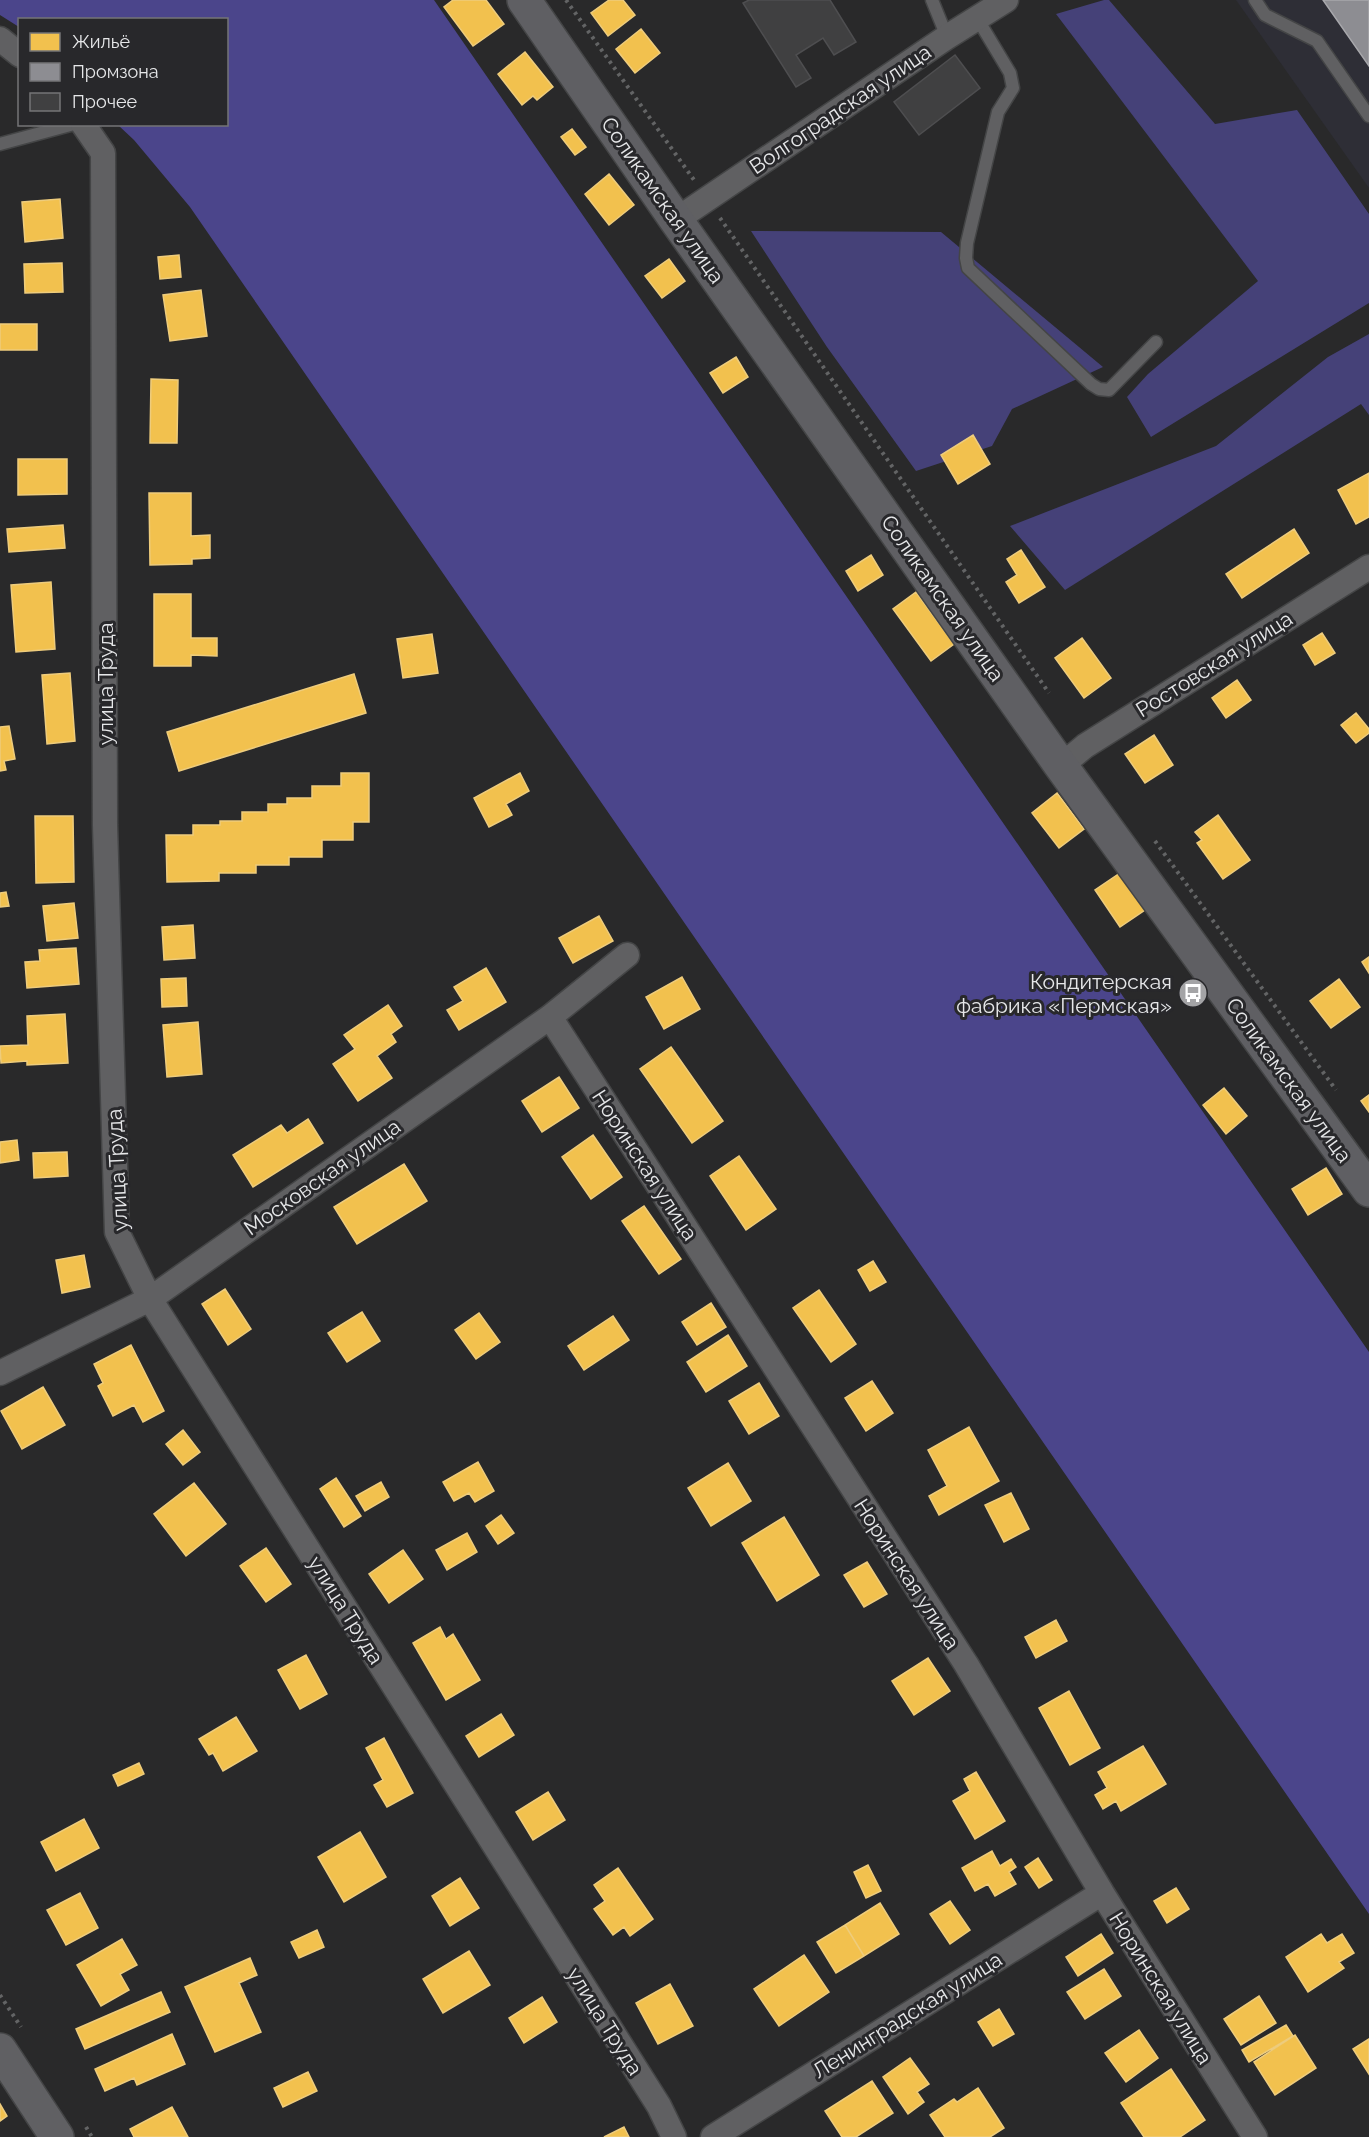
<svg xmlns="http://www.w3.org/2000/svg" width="1369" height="2137" font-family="Raleway,sans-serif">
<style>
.built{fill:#2e2e36}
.green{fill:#454178}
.forest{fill:#4b458b}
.homes{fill:#f2c14e;stroke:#eecc7c;stroke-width:1.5}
.industry{fill:#8d8d92;stroke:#a8a8ac;stroke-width:1.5}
.building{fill:#404041;stroke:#4e4e50;stroke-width:1.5}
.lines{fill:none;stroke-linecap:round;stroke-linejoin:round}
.service-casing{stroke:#444546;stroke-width:15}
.minor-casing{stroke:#444546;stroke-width:27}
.secondary-casing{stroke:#444546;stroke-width:36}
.primary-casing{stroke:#444546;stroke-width:36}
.path{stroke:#636465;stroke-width:4;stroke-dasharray:3 4.5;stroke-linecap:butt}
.service{stroke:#606062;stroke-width:12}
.minor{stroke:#606062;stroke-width:24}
.secondary{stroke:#606063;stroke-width:33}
.primary{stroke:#5f5f63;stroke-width:33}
.labels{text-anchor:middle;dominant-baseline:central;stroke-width:6;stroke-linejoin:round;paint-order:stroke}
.street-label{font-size:21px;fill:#e6e7e9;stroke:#28282b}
.poi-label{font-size:21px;fill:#e6e7e9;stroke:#28282b;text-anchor:end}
</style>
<rect width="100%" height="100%" fill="#29292a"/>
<path class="built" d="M1236 0H1369V188Z"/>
<path class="green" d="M1104 0H1109L1215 124 1297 110 1369 214V303L1151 437 1127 397 1148 374 1258 281 1056 14Z
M751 231 941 232 1103 367 1012 409 992 446 916 471 827 347Z
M1369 334V415L1361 404 1065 590 1010 526 1216 446 1328 357Z"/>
<path class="forest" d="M0 0H434L1369 1352V1914L190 207 134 140 118 125 226 124V20H20L19 27 0 15Z"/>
<path class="homes" d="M453 0H486L504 24 473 46 444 7Z
M609 0H623L635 15 608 36 591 13Z
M641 29 660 53 635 73 616 49Z
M525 52 553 87 537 100 533 96 522 105 498 74Z
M572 129 586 147 575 155 561 137Z
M609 174 634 205 609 225 585 194Z
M60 199 63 238 25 242 22 202Z
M179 255 181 277 160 279 158 257Z
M669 259 685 281 662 298 645 276Z
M62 263 63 292 25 293 24 264Z
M201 290 207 336 170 341 163 295Z
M0 324H37V350H0Z
M736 357 748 377 723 393 710 373Z
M151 379 178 380 177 443H150Z
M973 435 990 464 958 484 941 455Z
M18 459H67V494L18 495Z
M1369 473V517L1356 524 1338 490Z
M149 493H191V536L210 535V558L192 559V564L150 565Z
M63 525 65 548 9 552 7 529Z
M1294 529 1309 553 1242 598 1226 574Z
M1021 550 1045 587 1019 603 1006 582 1017 575 1007 559Z
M871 555 883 575 858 591 846 571Z
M51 582 55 649 16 652 11 585Z
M916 592 954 644 931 661 893 609Z
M154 594H191V638H217V656L191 655V666H154Z
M1322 633 1335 653 1315 665 1303 645Z
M432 634 438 673 403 678 397 639Z
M1082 638 1111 678 1084 698 1055 658Z
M70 673 75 741 47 744 42 675Z
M354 674 366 713 179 771 167 732Z
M1237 680 1251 700 1226 718 1212 698Z
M1356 713 1369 729V733L1356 743 1341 725Z
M9 726 15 759 4 761 6 770 0 771V727Z
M1154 735 1173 765 1145 783 1125 754Z
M341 773H369V822H353V840H322V857H289V865H256V873H219V881L167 882 166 835H193V825H220V821H242V812H268V804H287V798H312V786H341Z
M520 773 529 791 506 804 512 815 489 827 474 798Z
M1057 793 1084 829 1059 848 1032 813Z
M1218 815 1250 860 1223 879 1197 843 1202 840 1195 832Z
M35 816H73L74 882 36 883Z
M1120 873 1145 910 1120 927 1095 890Z
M6 892 9 906 0 907V893Z
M74 903 78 938 47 941 43 906Z
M599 916 613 941 573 963 559 938Z
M193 925 195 958 164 960 162 927Z
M76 948 79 984 27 988 25 962 40 961 39 950Z
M1369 957V973L1362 962Z
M486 968 506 1002 459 1030 447 1010 463 1001 454 987Z
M682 977 700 1009 664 1029 646 997Z
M186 978 187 1006 162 1007 161 979Z
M1339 979 1360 1007 1331 1028 1310 1001Z
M388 1005 402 1026 391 1034 396 1042 377 1056 392 1078 358 1101 333 1064 355 1049 344 1035Z
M65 1014 68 1063 27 1065V1061L1 1063 0 1046 28 1045 27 1016Z
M198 1022 202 1074 167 1077 163 1025Z
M671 1047 723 1121 692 1143 640 1069Z
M559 1077 579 1108 542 1132 522 1101Z
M1224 1088 1247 1116 1226 1134 1203 1105Z
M1369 1095V1112L1361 1101Z
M308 1119 323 1143 253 1187 233 1155 281 1125 287 1133Z
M593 1135 622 1177 591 1199 562 1157Z
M17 1140 19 1160 0 1163V1142Z
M67 1152 68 1176 34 1178 33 1153Z
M739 1156 776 1209 746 1230 710 1176Z
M404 1164 427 1201 357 1244 334 1207Z
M1326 1168 1342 1194 1308 1215 1292 1189Z
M644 1206 681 1259 659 1274 622 1221Z
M84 1255 90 1287 62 1293 56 1260Z
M873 1261 886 1282 870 1291 858 1270Z
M225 1289 251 1329 228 1345 202 1304Z
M819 1290 856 1344 831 1362 793 1308Z
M711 1303 726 1327 697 1345 682 1322Z
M362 1312 380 1341 347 1362 328 1333Z
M479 1313 500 1342 476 1359 455 1330Z
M613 1316 629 1340 584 1370 568 1346Z
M728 1335 747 1366 706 1392 687 1362Z
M131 1345 164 1411 143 1422 134 1405 113 1416 98 1386 103 1383 94 1364Z
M872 1381 893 1413 866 1431 845 1398Z
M759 1383 779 1416 749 1434 729 1401Z
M43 1387 65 1425 22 1449 1 1411Z
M969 1427 999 1481 939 1515 929 1496 947 1486 928 1450Z
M183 1430 200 1452 183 1465 166 1444Z
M478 1462 494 1491 475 1502 469 1493 454 1501 443 1482Z
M728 1463 751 1501 711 1526 688 1488Z
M336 1478 361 1516 344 1527 320 1489Z
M381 1482 389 1497 365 1511 356 1496Z
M194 1483 226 1524 186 1556 154 1514Z
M1011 1493 1029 1529 1004 1542 985 1505Z
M501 1515 514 1533 498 1544 486 1526Z
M784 1517 819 1575 777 1601 742 1543Z
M467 1533 477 1552 447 1570 436 1550Z
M266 1548 291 1584 266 1602 240 1566Z
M403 1550 423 1579 389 1603 369 1574Z
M867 1562 887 1594 864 1607 844 1575Z
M1056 1620 1067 1641 1036 1658 1025 1637Z
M440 1627 446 1639 453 1634 480 1680 446 1700 413 1643Z
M306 1655 327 1694 300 1709 278 1670Z
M928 1658 950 1691 914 1715 892 1681Z
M1069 1691 1100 1748 1070 1765 1039 1708Z
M501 1714 514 1735 479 1757 466 1736Z
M236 1717 257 1751 223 1771 213 1753 209 1755 199 1739Z
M384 1738 413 1793 387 1807 374 1785 383 1780 366 1748Z
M1143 1746 1166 1784 1121 1811 1116 1801 1103 1809 1095 1795 1107 1788 1098 1772Z
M139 1763 144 1774 118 1786 113 1775Z
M976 1772 1005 1821 975 1839 953 1801 970 1791 964 1779Z
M548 1792 565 1820 533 1840 516 1812Z
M84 1819 99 1848 56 1871 41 1842Z
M360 1832 386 1877 344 1902 318 1857Z
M992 1851 1000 1866 1011 1859 1016 1867 1009 1872 1016 1884 995 1896 988 1884 975 1891 962 1868Z
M1038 1858 1052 1880 1039 1888 1025 1867Z
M868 1865 881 1891 866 1898 854 1872Z
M618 1868 653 1919 630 1936 624 1927 613 1935 594 1909 605 1901 594 1885Z
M460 1878 479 1908 450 1926 432 1896Z
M1176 1888 1189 1909 1167 1923 1154 1901Z
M80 1893 98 1928 66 1945 47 1910Z
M950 1901 970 1930 950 1944 930 1914Z
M880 1903 899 1934 864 1956 845 1925Z
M845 1925 864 1956 836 1973 817 1942Z
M317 1930 324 1947 299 1958 291 1942Z
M1101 1934 1113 1953 1078 1976 1066 1957Z
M1321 1934 1327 1943 1342 1934 1354 1953 1339 1962 1344 1968 1308 1992 1286 1957Z
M122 1939 137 1965 120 1974 129 1990 101 2006 77 1965Z
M469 1951 490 1985 443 2013 423 1979Z
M804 1955 829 1992 779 2026 754 1989Z
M250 1958 257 1975 239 1983 261 2032 215 2052 185 1987Z
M1104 1969 1121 1996 1085 2019 1067 1992Z
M670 1984 693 2026 658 2044 636 2003Z
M161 1992 170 2012 85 2049 76 2029Z
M1259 1996 1276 2023 1241 2045 1224 2019Z
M542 1997 557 2022 524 2043 509 2018Z
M999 2009 1014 2034 993 2046 978 2022Z
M1286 2025 1293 2036 1249 2062 1242 2050Z
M1139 2030 1158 2058 1126 2082 1105 2053Z
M172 2034 185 2064 137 2085 134 2078 105 2091 95 2069Z
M1295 2035 1316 2068 1275 2095 1254 2062Z
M1369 2039V2074L1353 2049Z
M910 2058 929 2084 917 2092 924 2102 908 2114 883 2077Z
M1171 2069 1205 2120 1180 2137H1144L1121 2103Z
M308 2072 317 2091 283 2107 274 2088Z
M872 2081 893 2113 856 2137H842L825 2111Z
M978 2088 1004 2128 990 2137H945L930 2115 954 2099 957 2102Z
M0 2104 7 2116 0 2121Z
M172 2107 188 2137H134L130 2129Z
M624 2127 629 2137H604Z"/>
<path class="industry" d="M1323 0H1369V66Z"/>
<path class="building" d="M749 0H830L856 42 834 55 823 38 796 55 811 78 796 87 743 3Z
M955 55 980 88 919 135 894 102Z"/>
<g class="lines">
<g class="service-casing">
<path id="service" d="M932 0 947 37
M1255 0 1265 15 1317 41 1369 116
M977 18 1010 73 1013 88 998 112 967 243 966 258 968 268 1091 384 1099 389 1109 390 1156 342
M0 144 74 124"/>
</g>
<g class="minor-casing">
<path id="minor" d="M0 39 20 55
M83 124 103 153 105 825 117 1232 150 1299 659 2106 674 2137
M676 220 947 37 1006 0
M1061 766 1085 746 1369 567
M550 1017 966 1664 1102 1893 1255 2137
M0 1373 150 1299 550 1017 627 955
M713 2137 1102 1893"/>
</g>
<g class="secondary-casing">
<path id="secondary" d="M0 2050 57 2137"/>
</g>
<g class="primary-casing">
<path id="primary" d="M524 0 676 220 1061 766 1369 1190"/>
</g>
<path class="path" d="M566 0 694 180
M720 218 1049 693
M1155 841 1336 1090
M0 1995 21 2027
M86 2127 92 2137"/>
<use href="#service" class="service"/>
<use href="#minor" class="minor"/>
<use href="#secondary" class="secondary"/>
<use href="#primary" class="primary"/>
</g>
<defs>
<g id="bus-disc" transform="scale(1.5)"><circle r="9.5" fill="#a4a4a6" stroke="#28282b"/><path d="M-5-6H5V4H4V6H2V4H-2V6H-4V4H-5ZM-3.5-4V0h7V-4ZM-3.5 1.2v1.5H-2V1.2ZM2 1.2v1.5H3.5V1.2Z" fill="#fff"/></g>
</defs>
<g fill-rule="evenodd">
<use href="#bus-disc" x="1193" y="993"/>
</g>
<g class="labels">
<g class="street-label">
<text transform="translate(840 109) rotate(-34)">Волгоградская улица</text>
<text transform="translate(663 200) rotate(55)">Соликамская улица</text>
<text transform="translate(943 598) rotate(55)">Соликамская улица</text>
<text transform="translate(1214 664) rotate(-32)">Ростовская улица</text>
<text transform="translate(105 684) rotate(-90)">улица Труда</text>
<text transform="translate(1289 1080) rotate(54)">Соликамская улица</text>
<text transform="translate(645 1165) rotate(57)">Норинская улица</text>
<text transform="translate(117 1170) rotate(-93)">улица Труда</text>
<text transform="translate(322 1177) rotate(-35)">Московская улица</text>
<text transform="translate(907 1574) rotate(57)">Норинская улица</text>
<text transform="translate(346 1610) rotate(58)">улица Труда</text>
<text transform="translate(1161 1988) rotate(58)">Норинская улица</text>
<text transform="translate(907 2015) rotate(-32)">Ленинградская улица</text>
<text transform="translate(605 2021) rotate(58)">улица Труда</text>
</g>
<g class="poi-label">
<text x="1172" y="981">Кондитерская<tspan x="1172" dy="24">фабрика «Пермская»</tspan></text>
</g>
</g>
<rect x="18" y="18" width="210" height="108" fill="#28282b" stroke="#747477" stroke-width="1.5"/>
<rect x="30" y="33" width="30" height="18" fill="#f2c14e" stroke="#747477" stroke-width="1.5"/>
<text x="72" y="48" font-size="18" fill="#e6e7e9">Жильё</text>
<rect x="30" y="63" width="30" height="18" fill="#8d8d92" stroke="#747477" stroke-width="1.5"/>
<text x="72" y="78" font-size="18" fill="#e6e7e9">Промзона</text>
<rect x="30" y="93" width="30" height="18" fill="#404041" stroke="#747477" stroke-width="1.5"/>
<text x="72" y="108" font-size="18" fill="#e6e7e9">Прочее</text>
</svg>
